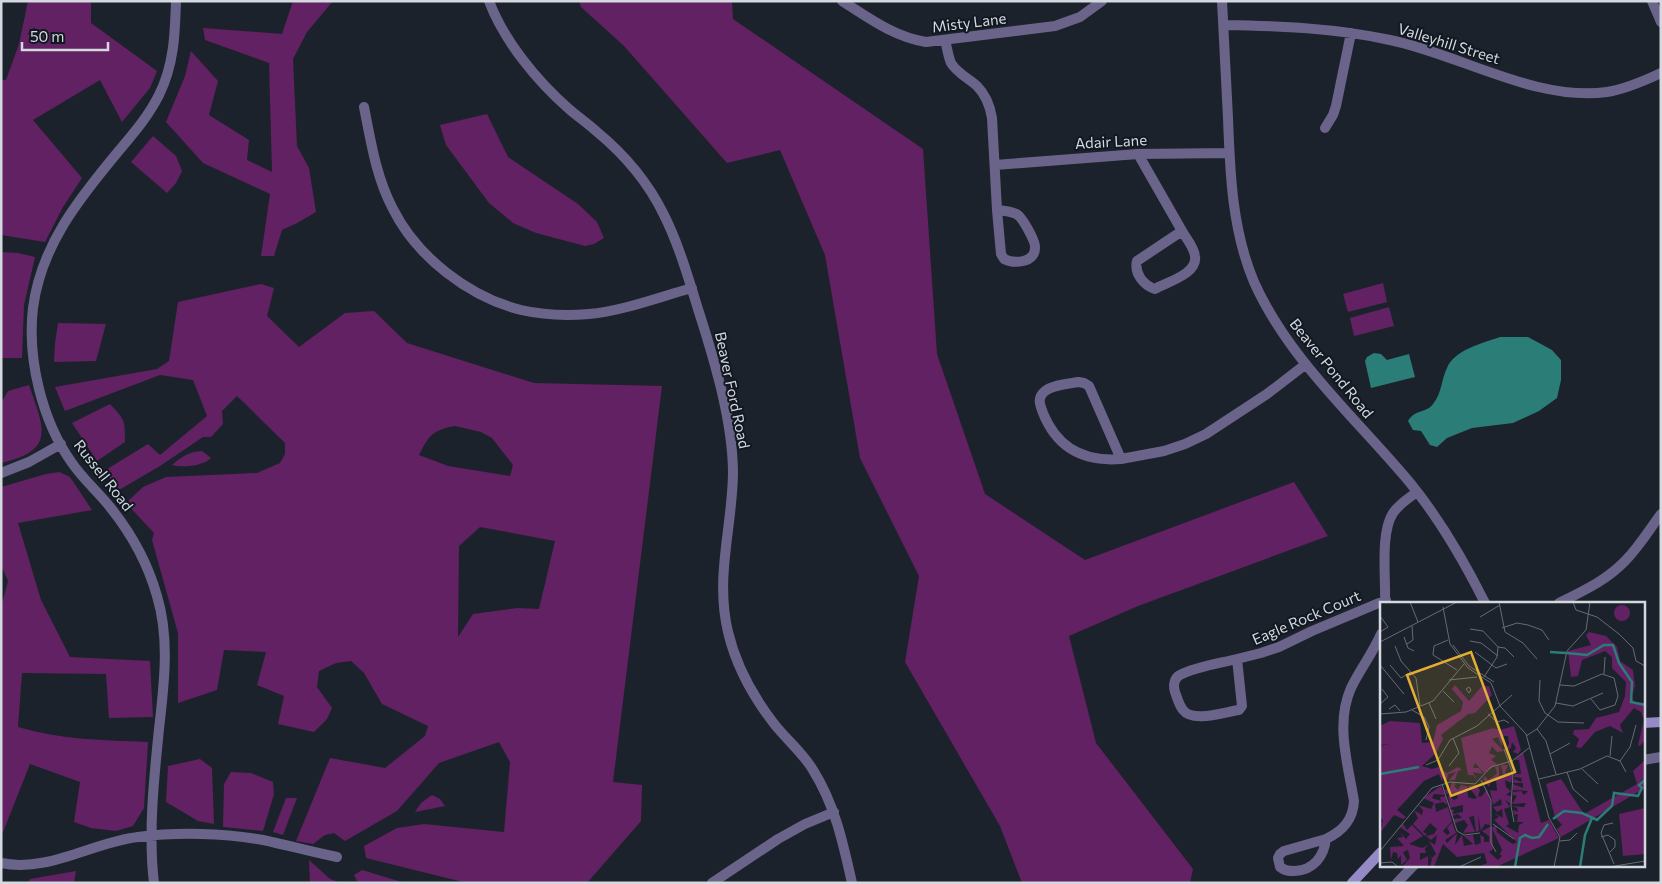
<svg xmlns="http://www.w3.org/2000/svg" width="1662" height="884" font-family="Commissioner,sans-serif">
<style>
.green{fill:#622162;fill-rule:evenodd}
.water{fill:#2b7d77}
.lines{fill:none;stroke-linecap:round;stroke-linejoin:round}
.minor{stroke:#6b648a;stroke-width:10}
.secondary{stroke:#968ac6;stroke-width:10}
.labels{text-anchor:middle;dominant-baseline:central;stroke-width:4;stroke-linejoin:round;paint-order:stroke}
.street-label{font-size:15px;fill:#d4d9df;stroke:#121821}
.inset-river{fill:none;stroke:#2b7d77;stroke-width:2.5}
.inset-road{fill:none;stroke:#666b73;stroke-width:1}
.view{fill:#e3ae34;fill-opacity:0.15;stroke:#e3ae34;stroke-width:2.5}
.inset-edge{fill:none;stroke:#d4d9df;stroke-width:2.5}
</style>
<rect width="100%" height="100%" fill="#1c222b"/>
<path class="green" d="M28 1H91V23L157 71 150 88 122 122 100 80 33 120 82 178 63 207 45 242 1 235V80H6L19 44Z
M293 1H333L307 32 293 59 297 146 309 168 316 212 297 223 282 230 274 256H261L270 194 203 163 166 122 185 76 191 51 218 81 209 115 249 140 247 160 272 172 269 63 205 40 203 28 282 34Z
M579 1H732L733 19 923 149 937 354 985 494 1085 560 1294 482 1328 536 1138 606 1069 636 1096 743 1193 869 1190 883H1022L1000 826 905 662 919 576 860 458 825 255 780 150 727 163 624 46 581 7Z
M487 114 508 157 578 204 597 222 604 238 594 244 585 246 536 233 513 223 489 203 446 145 440 125Z
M153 136 176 156 182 171 176 183 167 193 131 162Z
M1 252 18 253 35 257 24 305 22 358H1Z
M1383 283 1387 302 1348 312 1343 294Z
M261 284 274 288 267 316 299 347 345 313 374 311 407 343 534 383 662 386 613 782 642 785 641 821 587 883H467L366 858 364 846 397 828 424 824 504 832 510 762 499 742 439 763 397 811 345 841 334 833 325 835 313 844 296 841 330 758 385 768 425 736 428 726 382 704 364 673 351 661 336 663 319 671 317 687 332 708 327 719 314 732 278 724 284 696 257 685 266 652 224 650 217 690 178 703V633L152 540 154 533 126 503 143 487 166 477 257 473 280 463 285 454V443L237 396 222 411 223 424 211 437H203L160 466 119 490 104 471 148 444 160 455 207 416 193 380 160 375 65 411 55 387 157 369 169 361 178 302ZM455 426 481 432 492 438 513 465 510 476 448 466 419 455C429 435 433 430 455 426ZM480 527 555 541 539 609 517 608 473 614 458 637 459 546Z
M1389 307 1394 326 1354 336 1350 318Z
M58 323 106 324 96 361 54 362 55 343Z
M29 385C44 429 56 450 1 463V403L8 391Z
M110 404C125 420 125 420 125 442L97 461 72 423Z
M202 451 211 458C204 466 182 468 172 465 182 456 189 452 202 451Z
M59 472 70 477 92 510 18 523 41 600 70 657 150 661 153 717 109 718 106 674 22 673 18 727C61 740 104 740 148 742L144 808 133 826 116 831 91 828 74 822 80 782 30 764 1 837V607L8 581 1 565V487L46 474Z
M200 759 212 768 214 824 198 821 166 802 168 766Z
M231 772 251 773 273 782 274 794 263 831 223 827 224 784Z
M432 795 440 799 445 806 415 812 421 803Z
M286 798H297L283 835 273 832Z
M309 860 330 879 341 883H310Z
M362 870 405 883H358L354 875Z
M76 871 74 883H28L30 879Z"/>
<path class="water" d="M1500 337H1528L1552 350 1561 360V380L1557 398 1539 411 1513 423 1472 428 1447 438 1437 447 1430 445 1421 431 1413 430 1408 421C1415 409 1427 413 1433 404 1442 393 1441 380 1447 368 1454 350 1483 343 1500 337Z
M1374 353 1381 354 1387 360 1409 354 1415 377 1371 388 1365 361 1367 357Z"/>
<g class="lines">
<path class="minor" d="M489 1C504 41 537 81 569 109 577 116 587 123 596 131 624 154 648 182 664 215 679 245 688 277 698 309 714 359 733 421 733 474 732 529 715 577 728 632 736 666 754 698 775 725 788 741 803 753 813 770 835 805 843 843 852 883
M842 1C869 18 894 37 926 42L1055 26 1080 17 1102 1
M1222 1C1224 40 1226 79 1228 118 1230 173 1232 230 1254 282 1289 360 1357 419 1411 484 1441 521 1464 561 1485 603
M1652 1 1661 22
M1224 25C1280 26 1335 28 1390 40 1459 54 1536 102 1607 92 1626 89 1644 81 1661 73
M945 40C947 47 948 56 951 63 957 73 968 78 977 86 986 95 990 106 992 118L997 210
M364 107C371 142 376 177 393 209 417 257 469 297 521 310 543 315 566 316 589 314 623 311 659 297 692 288
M1325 128 1333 115 1336 106 1351 33
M1138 154 1182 231
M995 165 1138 154 1229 153
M997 210C1004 211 1014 211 1019 216 1024 221 1036 242 1035 248 1035 263 1014 264 1004 259L1001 254Z
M1182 231C1186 238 1194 247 1195 256 1198 274 1167 282 1155 289 1143 285 1134 273 1137 261Z
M1078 382 1084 383 1089 386 1121 459C1084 462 1057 448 1043 413 1040 405 1037 398 1044 392 1051 385 1068 384 1078 382Z
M1121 459 1164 451 1185 444 1206 434 1267 394 1306 364
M1 473 29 462 61 444
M1385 603C1386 578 1380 533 1393 513 1399 504 1409 498 1417 492
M1559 603C1583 591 1607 580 1625 561 1639 547 1649 530 1661 514
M1237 659 1242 706 1239 710C1224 712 1193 723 1183 710 1179 705 1177 697 1175 692 1173 686 1174 678 1180 675 1194 667 1221 663 1237 659Z
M1237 659 1261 653 1279 647 1312 631 1386 600
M1643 760 1661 757
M1326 839C1343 831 1353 820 1354 801 1348 764 1335 724 1351 688 1360 669 1373 653 1381 634
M1326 839C1324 856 1314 870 1295 871 1289 871 1285 871 1280 867L1278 858 1280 854 1284 851Z
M1 863C48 873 93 842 138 837 177 832 224 833 263 840 287 845 312 852 337 857
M154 883C148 834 154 778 159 729 164 685 170 639 157 596 148 564 131 533 110 507 98 492 83 479 72 463 42 421 27 359 33 308 41 246 78 200 117 153 132 135 148 117 159 95 174 65 175 34 176 1
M712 883 778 839 805 824 834 812
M1397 883 1414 865"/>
<path class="secondary" d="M1643 723 1661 722
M1352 883 1381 852"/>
</g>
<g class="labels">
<g class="street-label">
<text transform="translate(969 22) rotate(-7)">Misty Lane</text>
<text transform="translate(1449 43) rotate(17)">Valleyhill Street</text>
<text transform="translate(1111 141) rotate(-3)">Adair Lane</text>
<text transform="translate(1332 368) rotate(51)">Beaver Pond Road</text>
<text transform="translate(733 390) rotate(78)">Beaver Ford Road</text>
<text transform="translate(104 475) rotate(52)">Russell Road</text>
<text transform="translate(1306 617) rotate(-23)">Eagle Rock Court</text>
</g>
</g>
<g transform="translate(1380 602)">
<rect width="265" height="265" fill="#1c222b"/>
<path d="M234 11a8 8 0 1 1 16 0a8 8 0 1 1-16 0ZM209 30 226 34 237 45 240 59 253 68 255 84 252 94 254 100 265 101V138L260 144 258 143 264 118 261 110 254 106 240 123 243 131 230 124 215 130 201 146 196 145 199 137 193 132 194 128 209 127 216 116 239 110 245 94 246 80 232 66V55L225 49 202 58 198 74 191 75 188 49 211 43 206 33ZM75 83 89 99 102 84H109L112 93 95 111 88 112 61 133 63 137 56 151 42 164 52 167 58 165 67 171 78 165 82 168 78 169 75 178H69L76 170 68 172 67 178 63 172 62 180 59 172 44 179 17 208 26 215 23 217 14 213 0 231 3 218 0 215V144L9 142 0 143V124L10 119 40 121 42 141 53 140 57 123 81 109 83 100 72 87ZM134 124 141 148 138 152 133 150 136 146 132 140 131 146 125 149 129 142 128 134H122V145L118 135 112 137 124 149 117 150 112 144 109 151 116 154 111 158 117 162 104 171 95 161 93 166H99L103 172 93 170 97 179 93 173H88L81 136 113 126 120 128ZM143 150 161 221 169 218 179 236 116 265H98L107 261 104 251 77 255 63 242 54 265H50L52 257 48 251 52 256 56 252 49 239 55 243 57 233 51 238 46 234 54 232 57 227 50 221 43 230 47 232 45 234 33 222 38 216 34 208 42 213 43 208 38 203 51 207 54 201 43 196 61 184 65 193 54 192 52 196 61 199 60 195 66 194 67 203 63 200 55 202 56 210 68 205 72 219 63 229 67 233 70 231 67 226 72 220 76 231 65 238 67 241 77 231 75 243 82 233 84 244 93 242 84 234 93 233 95 243 101 241 100 233 104 235V240H109V234L102 229 112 224 113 247 109 250 118 258 122 254 117 250 120 252 122 248 112 226 116 223 117 230 128 239 133 242 137 240 114 218 119 215 114 211 123 216 122 207 117 210 113 205 122 203 121 197 113 203 110 188 117 189 116 178 111 179 109 185 103 177 105 174 108 178 113 175 117 171 115 165 119 164V174L123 173 121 163H128L125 171 133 172 131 181 125 178 126 185 131 189 126 193 131 194V202L125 198 130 205 124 207 129 222 126 224 138 231 139 223 144 220H137L138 212 134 213 133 208 138 210 137 206 132 204 144 205 146 201 132 202 137 194 133 193V190L141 189 144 193 148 189 133 188V182L143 186V181H133L134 177 141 180 142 176 134 175 135 172H141L139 158H135ZM265 158V176L260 180 265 178V186L181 235 177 227 182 223 175 215 166 182 181 177 204 212 257 182 253 169ZM72 180 76 182 74 184 78 188 81 183 87 184 88 195 94 197 97 196 88 184 96 183 100 188 98 195 102 194 107 187 111 202 110 223 105 222 101 229 98 213 99 229 96 230 94 214 89 215 95 230 83 231 88 223 84 218 75 221 73 217 82 216 78 212 72 214 70 207 74 208 73 212 83 210V203L70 206 68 193 74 198 78 196 76 191 67 192 65 188 70 186ZM265 206V252L243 254 239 212ZM23 222 27 228 32 223 43 234 29 242 42 246 50 242 45 246 46 251H40V258L48 254V265H22L30 256 28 248 23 250 27 258 21 263V253L18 257 17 251 13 250 11 258 10 245 24 244 17 236 23 235 20 230 26 237 30 232 20 225Z" fill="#622162"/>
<path class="inset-river" d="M170 50 186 51M187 51 207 53 224 43H233L239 61 252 80 251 100 265 103M0 172 39 165M173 217 184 209 202 211 217 218 232 204 234 191 258 194 262 186 259 183 265 178M135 265 140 236 145 233 152 236 159 235 168 222M200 265 205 233 212 216"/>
<path class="inset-road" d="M30 0 38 20M119 0 125 30 143 41 157 57M193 0 196 8 217 15 239 32 253 46 256 59 265 64M63 5 70 42 88 66 111 81 120 104 146 132 169 216 180 235 174 265M0 14 8 25 0 30M100 15 120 3M122 26 137 21 148 23 162 28 169 38M90 27 103 29 118 45 117 55 104 75M24 35 28 46 34 49M68 38 54 44 53 53 77 68M90 39 101 41 118 54M0 40 77 0M27 42 33 38 32 24M73 43 89 64 114 80M15 44 21 59 36 76 40 104M118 45 125 46 134 55M95 50 116 66 127 62M0 63 24 92M10 63 21 76 31 70M224 72 225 55M69 78 97 75M160 78 159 99 165 111 178 120 204 121M180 83 194 84 222 72 234 76 238 94 235 103 220 108 211 97M89 85 91 88 89 91 86 87ZM63 89 74 100M49 101 56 117M176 101 193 104 223 91M0 102 8 95 2 87M9 107 15 103 20 109M32 108 44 115 49 125 46 138M0 112 26 110 53 99 84 62M108 112 117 120 124 118 129 121M157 127 166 139 176 172M146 134 157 127 175 104 187 49 206 28 210 0M124 147 133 172 131 204 134 220M170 152 190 141M230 154 232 134M240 159 250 145 256 123M46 163 58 158 70 138 97 124 132 93M69 164 79 151 73 136M202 167 218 182M187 170 193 187 208 200M159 177 200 167 227 154 240 159 246 170M101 178 111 198V241L116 250M62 182 77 229 84 233 100 231M233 221 224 223 221 231 234 262M113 222 134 237M221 235 228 233 235 238V245L230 250M180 239 190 238 197 231M0 249 52 186 70 180 95 182 111 165 132 159 149 146M0 261 12 260 18 265M79 265 101 255M229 265 265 259"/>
<path class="view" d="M91 50 135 170 71 194 27 73Z"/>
<rect width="265" height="265" class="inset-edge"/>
</g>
<rect width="1662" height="884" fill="none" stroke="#d4d9df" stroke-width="5"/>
<path d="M22 42v8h86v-8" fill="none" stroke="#d4d9df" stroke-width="2.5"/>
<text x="30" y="42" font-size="15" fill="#d4d9df" stroke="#121821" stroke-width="4" paint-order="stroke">50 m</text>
</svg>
